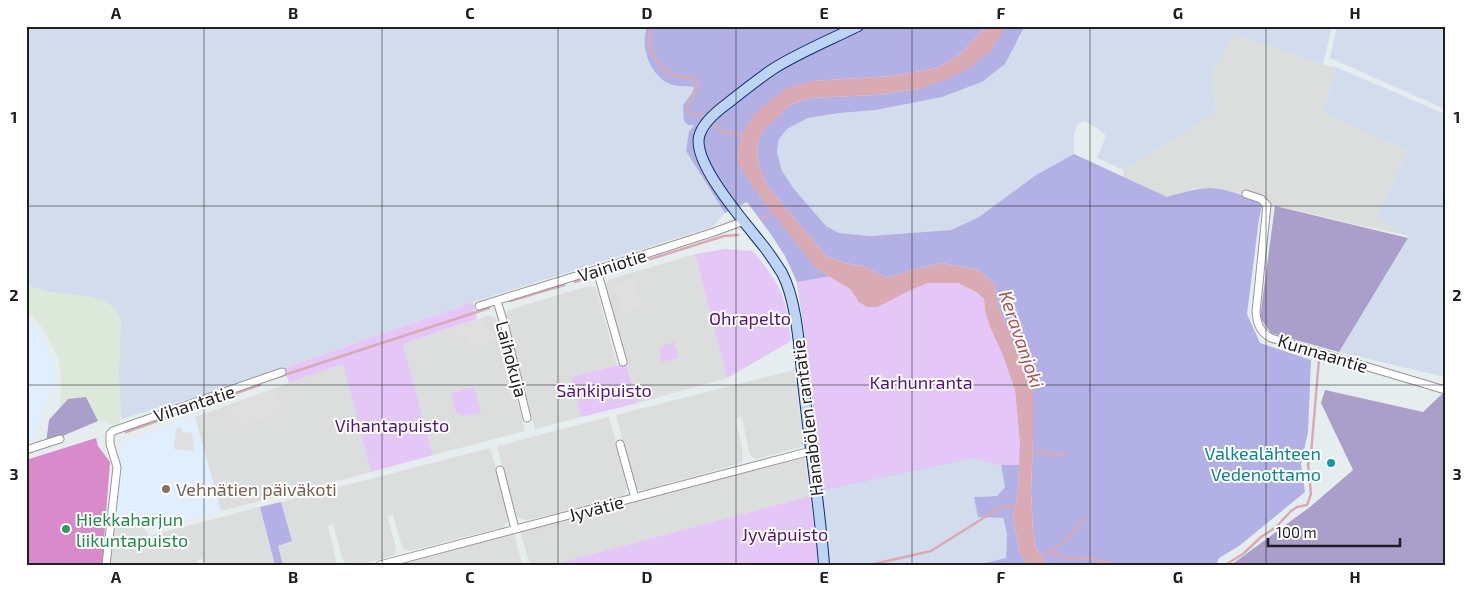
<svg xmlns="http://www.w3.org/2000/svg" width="1471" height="591" font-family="'Exo 2',sans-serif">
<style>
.residential{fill:#dcdddd}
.industrial{fill:#dce8d9}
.education{fill:#e1eefd}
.farmland{fill:#d3dcec}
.grass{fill:#b3b0e5}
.forest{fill:#aa9ecb}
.park{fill:#e4c7f6}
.pitch{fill:#d88acb}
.parking{fill:#dfdfdf}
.water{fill:#daaab4}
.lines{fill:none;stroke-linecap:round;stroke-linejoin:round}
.stream{stroke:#daaab4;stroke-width:2.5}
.street-casing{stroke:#969696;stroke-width:9}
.secondary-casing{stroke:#0d2e6f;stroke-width:12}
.street{stroke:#fff;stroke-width:7}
.secondary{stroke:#bed4f5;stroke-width:10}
.grid{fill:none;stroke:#1f1f1f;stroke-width:1;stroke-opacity:0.55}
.culture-dot{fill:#0f9aa8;stroke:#fff;stroke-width:2}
.education-dot{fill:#8d6e63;stroke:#fff;stroke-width:2}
.leisure-dot{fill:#2e9e5b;stroke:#fff;stroke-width:2}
.labels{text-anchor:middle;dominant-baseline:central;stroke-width:4;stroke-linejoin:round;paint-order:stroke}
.street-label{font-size:18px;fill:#1f1f1f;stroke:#fff}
.park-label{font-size:18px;fill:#531477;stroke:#fff}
.culture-label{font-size:18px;fill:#0d838f;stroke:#fff;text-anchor:end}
.education-label{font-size:18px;fill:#785e54;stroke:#fff;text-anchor:start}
.leisure-label{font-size:18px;fill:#27864d;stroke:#fff;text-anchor:start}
.water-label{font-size:19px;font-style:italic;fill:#a85752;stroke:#fff}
.neatline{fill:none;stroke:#1f1f1f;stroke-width:2}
.grid-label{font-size:16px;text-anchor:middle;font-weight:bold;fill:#1f1f1f}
</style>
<rect width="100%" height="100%" fill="#e6edef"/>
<path class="residential" d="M1233 34 1323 65 1336 67 1323 113 1408 151 1376 218 1409 236 1275 206H1262L1257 201 1196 188 1167 197 1123 177 1124 170 1215 113 1213 71Z
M695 254 727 378 638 403 605 288 607 282 611 279Z
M588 286 594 287 597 290 617 365 571 377 581 417 535 429 505 317 506 312 512 309Z
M488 316 494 317 497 320 525 431 433 455 404 348 406 343Z
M343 364 371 472 221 511 195 417Z
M794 370 804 444 800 447 756 459 752 457 749 453 742 417 736 418 743 454 742 461 738 464 645 490H640L636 488 634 484 616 415Z
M609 417 627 486 625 493 622 496 528 520 521 519 518 517 515 513 497 446Z
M490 448 509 515V520L503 527 410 551 406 550 402 547 393 515 387 516 396 548V553L392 556 358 565H348L343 560 333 524 328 526 337 565H283L278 546 292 541 281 502Z
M800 457 805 458 810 496 551 565H530L520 531Z
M260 507 275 565H205L203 559 197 560 198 565H109L111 524 139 520 149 536Z
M514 533 522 565H391Z"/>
<path class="industrial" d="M26 285 50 292 86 296 105 301 116 310 121 320 120 424 114 426 100 419 98 421 86 397 68 399 60 407 61 380 59 359 42 327 26 309Z"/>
<path class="education" d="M26 319 37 330 53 360 54 378 29 446 26 447Z
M195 417 221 511 188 520 139 513 114 518 121 466V443Z"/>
<path class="farmland" d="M26 26H647L645 34V46L647 59 658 76 677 86 694 87 692 93 683 105 694 125 686 151 725 213 712 227 473 302 223 389 121 419 119 375 121 320 116 310 105 301 86 296 50 292 26 285Z
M1025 26H1332L1323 65 1233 34 1213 71 1215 113 1124 170 1097 158 1106 136 1100 130 1084 121 1077 124 1074 136V154L1036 175 979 217 951 230 870 236 839 233 826 226 794 189 782 171 777 152 779 139 787 129 808 118 840 113 876 110 942 97 982 82 1020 38Z
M1337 26H1445V109L1330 58Z
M1336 67 1445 114V377L1339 352 1409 237 1376 218 1408 151 1323 113Z
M973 458 1001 465 1005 487 997 496 974 497 1002 518 1007 534V559L977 565H830L822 490Z"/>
<path class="grass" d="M647 26H987L959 55 937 68 892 76 812 81 753 115 758 194 817 269 831 276 1020 444 1018 491 1013 518 1020 553 1027 565H977L1006 558 1007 534 1003 518 978 517 974 497 997 496 1005 487 1001 465 973 458 822 490 805 333 797 282 785 256 770 233 747 202 725 213 686 151 689 132 694 125H688L684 121 683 105 692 93 694 87C686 86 677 87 670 84 649 74 640 48 647 26Z
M1004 26H1025L1005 64 982 82 942 97 876 110 840 113 808 118 787 129 779 139 777 152 782 171 794 189 826 226 839 233 870 236 951 230 979 217 1036 175 1074 154 1167 197C1197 188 1211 184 1241 195 1250 198 1256 200 1262 206L1259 219 1247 314 1260 343 1311 360 1308 432 1301 464 1305 492 1239 546 1219 558 1216 565H1048L1036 548 1033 531 1031 490 1033 441 1011 338 998 306 995 285 979 270 942 263 916 269 887 278 863 266 845 263 826 256 769 188 759 167 757 146 762 131 791 104 810 98 875 95 919 89Z
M281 502 292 541 278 546 283 565H275L260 507Z"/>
<path class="forest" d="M1275 206 1408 238 1339 352 1271 333 1260 318Z
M1325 390 1423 412 1442 394 1445 395V565H1231L1310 507 1353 470 1321 403Z
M86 397 98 421 46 443 49 420 68 399Z"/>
<path class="park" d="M725 249 753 251C767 268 781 286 786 308 788 319 789 329 791 340L786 344 727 378 695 254Z
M831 276 850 289 859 302 878 307 913 289 928 283H958L976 292 984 299 985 311 990 327 1002 353 1015 390 1020 444 1019 465H1001L973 458 822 490C815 421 809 351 797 282Z
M473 302 477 319 406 343 404 348 433 455 371 472 343 364 289 383 284 368Z
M674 342 679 358 661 362 659 351 664 345Z
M626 363 638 403 581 417 571 377Z
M474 387 481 413 464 416 456 412 451 393Z
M810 496 817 546V565H551Z"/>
<path class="pitch" d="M96 438 98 446 110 462 102 565H26V460Z"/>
<path class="parking" d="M633 279 642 308 623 313 614 284Z
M484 319 488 331 494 330 496 339 471 347 467 336 452 340 449 331Z
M275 390 283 411 236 428 230 406Z
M181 427 183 433 192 432 194 451 174 449 176 428Z"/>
<path class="water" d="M987 26H1006L992 49 973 65 950 78 919 89 875 95 810 98 791 104 762 132 757 146 759 167 769 188 826 256 845 263 863 266 887 278 916 269 942 263 979 270 995 285 998 306 1033 390V441L1031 490 1033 531 1036 548 1048 565H1027L1020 553 1013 518 1018 491 1020 444 1015 390 1002 353 990 327 985 311 984 299 976 292 958 283H928L913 289 878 307H867L859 302 850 289 817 269 810 261 758 194 739 165 737 154 741 136 753 115 768 102 787 88 812 81 892 76 937 68 959 55Z"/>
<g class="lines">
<path class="stream" d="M651 26 650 29V49L664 70 679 77H694C705 94 686 96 687 111 694 115 702 114 707 118
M711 122 724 133H734L744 135
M762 219 774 212
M625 267 724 236 738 235
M611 271 618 269
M575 282 589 277
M510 301 564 285
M278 377 489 308
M189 409 260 385
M126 432 177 414
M1030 453 1045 452 1055 455H1066
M1050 551C1062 561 1079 557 1093 559 1101 560 1109 563 1117 565
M1041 557 1063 543 1084 519
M870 565 931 551 998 509 1006 506 1017 509
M1225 565 1243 554 1261 537 1276 527 1291 511 1297 507 1307 505 1311 494 1308 465 1311 454 1319 359"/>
<g class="street-casing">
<path id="street" d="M1246 194 1261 199 1267 205 1256 312C1257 324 1260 332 1271 338L1445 390
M597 270 623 362
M497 301 505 327 527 418
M479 306 618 263 714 232 744 221
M620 444 635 498
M26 450 60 439
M500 470 515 529
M106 565 117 467 110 444V434L113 431 282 372
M380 565 811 451"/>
</g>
<g class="secondary-casing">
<path id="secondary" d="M824 565C820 509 811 454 805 399 800 363 799 305 782 273 777 265 771 256 765 248 748 226 693 165 699 137 702 123 717 111 728 103 743 91 758 79 773 69 800 52 830 40 858 26"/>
</g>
<use href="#street" class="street"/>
<use href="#secondary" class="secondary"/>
</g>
<path class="grid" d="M204 26V565M382 26V565M558 26V565M736 26V565M912 26V565M1090 26V565M1266 26V565M26 206H1445M26 385H1445"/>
<circle class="culture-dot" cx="1331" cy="463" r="5"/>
<circle class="education-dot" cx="166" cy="489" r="5"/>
<circle class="leisure-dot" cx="66" cy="529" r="5"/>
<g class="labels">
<g class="street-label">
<text transform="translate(612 265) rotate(-18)">Vainiotie</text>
<text transform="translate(1323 353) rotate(17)">Kunnaantie</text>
<text transform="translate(512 359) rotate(75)">Laihokuja</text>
<text transform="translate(194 403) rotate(-18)">Vihantatie</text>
<text transform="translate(807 418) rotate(-97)">Hanabölen rantatie</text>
<text transform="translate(596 508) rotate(-15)">Jyvätie</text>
</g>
<g class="park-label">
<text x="750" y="318">Ohrapelto</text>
<text x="921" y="382">Karhunranta</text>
<text x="604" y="390">Sänkipuisto</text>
<text x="392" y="425">Vihantapuisto</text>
<text x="785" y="534">Jyväpuisto</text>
</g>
<g class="culture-label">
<text x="1321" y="453">Valkealähteen<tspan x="1321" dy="21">Vedenottamo</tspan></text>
</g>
<g class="education-label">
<text x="176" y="489">Vehnätien päiväkoti</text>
</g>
<g class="leisure-label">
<text x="76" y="519">Hiekkaharjun<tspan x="76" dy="21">liikuntapuisto</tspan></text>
</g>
<g class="water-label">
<text transform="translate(1022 339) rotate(71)">Keravanjoki</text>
</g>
</g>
<rect width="1471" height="591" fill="none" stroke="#ffffff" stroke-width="55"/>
<path d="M1268 538v8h132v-8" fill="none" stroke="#1f1f1f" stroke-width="2.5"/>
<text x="1276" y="538" font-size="15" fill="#1f1f1f" stroke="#ffffff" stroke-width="4" paint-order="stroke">100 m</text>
<rect x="28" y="28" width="1416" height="536" class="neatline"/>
<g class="grid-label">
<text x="116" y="19">A</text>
<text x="293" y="19">B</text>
<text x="470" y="19">C</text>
<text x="647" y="19">D</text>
<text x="824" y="19">E</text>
<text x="1001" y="19">F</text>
<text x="1178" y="19">G</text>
<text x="1355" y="19">H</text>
<text x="14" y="123">1</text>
<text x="1457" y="123">1</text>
<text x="14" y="301">2</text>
<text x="1457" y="301">2</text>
<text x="14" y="480">3</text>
<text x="1457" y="480">3</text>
<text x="116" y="583">A</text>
<text x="293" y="583">B</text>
<text x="470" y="583">C</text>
<text x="647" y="583">D</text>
<text x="824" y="583">E</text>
<text x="1001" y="583">F</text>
<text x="1178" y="583">G</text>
<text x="1355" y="583">H</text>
</g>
</svg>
